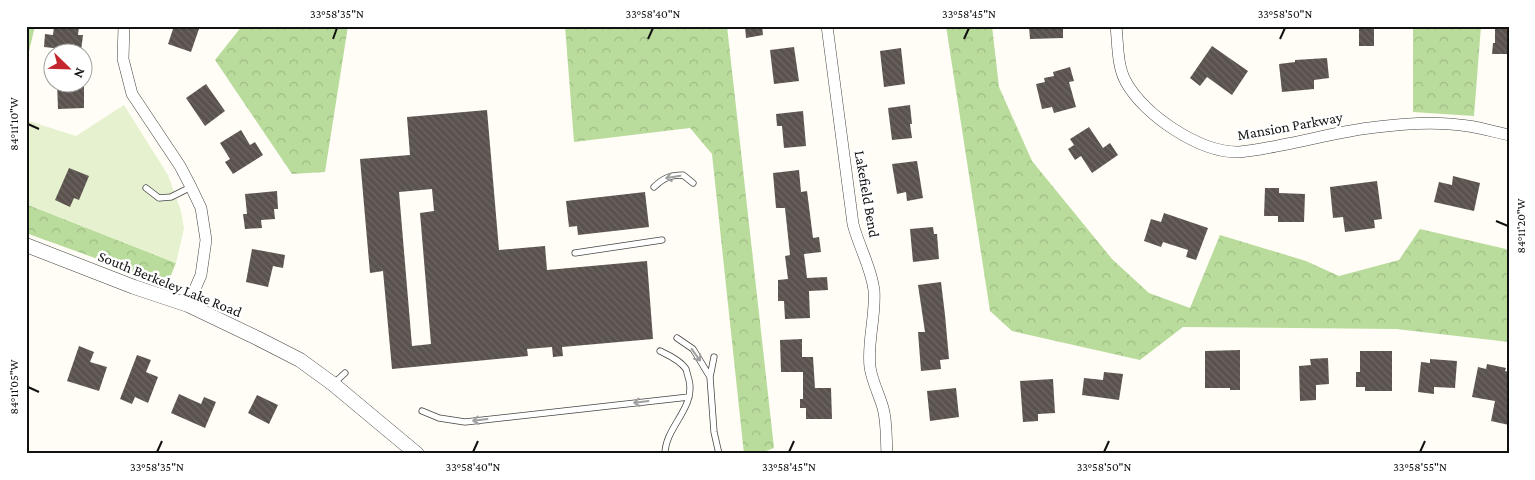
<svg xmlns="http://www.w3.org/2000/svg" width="1535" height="480" font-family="'Crimson Pro',serif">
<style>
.forest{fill:url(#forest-crowns)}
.pitch{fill:#e6f2cf}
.building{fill:url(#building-back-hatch);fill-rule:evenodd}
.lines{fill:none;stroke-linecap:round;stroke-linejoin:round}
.service-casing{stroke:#444;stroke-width:7}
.minor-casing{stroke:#444;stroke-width:12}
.tertiary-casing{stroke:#444;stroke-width:15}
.service{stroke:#fff;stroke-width:5.5}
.minor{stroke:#fff;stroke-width:11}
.tertiary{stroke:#fff;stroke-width:14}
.oneway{stroke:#a0a0a0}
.ticks{fill:none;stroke:#111;stroke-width:2}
.labels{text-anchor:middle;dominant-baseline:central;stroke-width:5;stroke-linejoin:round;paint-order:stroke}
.street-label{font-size:15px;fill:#111;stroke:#fff}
.neatline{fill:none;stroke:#111;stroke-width:2}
.ticks-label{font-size:12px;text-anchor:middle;fill:#111}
</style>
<defs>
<pattern id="forest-crowns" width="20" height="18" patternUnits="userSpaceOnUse" patternTransform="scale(1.25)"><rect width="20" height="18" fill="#b9dc9c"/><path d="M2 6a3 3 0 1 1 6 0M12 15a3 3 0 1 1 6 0" fill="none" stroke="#9ebc85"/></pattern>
<pattern id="building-back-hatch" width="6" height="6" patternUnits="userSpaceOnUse" patternTransform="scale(1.25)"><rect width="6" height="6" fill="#5a524d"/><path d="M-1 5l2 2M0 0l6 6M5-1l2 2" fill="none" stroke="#6d6662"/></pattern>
</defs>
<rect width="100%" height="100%" fill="#fffdf5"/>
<path class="forest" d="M26 26H35L26 64Z
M242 26H348L325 172 292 174 215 60Z
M565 26H727L774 448 758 454H744L712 154 690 128 574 142Z
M946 26H992L999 87 1032 161 1112 259 1149 293 1190 308 1220 235 1306 261 1339 276 1399 260 1420 229 1506 249 1509 254V342L1396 329 1183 327 1140 360 1012 331 990 311Z
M1413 26H1481L1474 116 1413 112Z
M26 204 176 263 171 275 161 282 26 233Z"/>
<path class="pitch" d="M124 105 168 175 181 211 184 229 176 263 26 204V120L76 136Z"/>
<path class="building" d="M54 26H79L78 35H83L81 51 44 47 45 34 53 35Z
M174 26H200L191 52 168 44Z
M745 26H762L763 35 746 38Z
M1029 26H1063V38L1030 39Z
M1359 26H1374V46H1359Z
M1495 26H1509V54H1492L1493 43H1495Z
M1212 46 1248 71 1232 95 1207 77 1200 86 1190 78Z
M794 47 799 81 774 84 770 50Z
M901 48 905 84 884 87 880 51Z
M1327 58 1329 78 1314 80V89L1282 92 1279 64 1295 62V60Z
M1070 67 1074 81 1069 82 1076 107 1054 113 1052 107 1042 109 1036 84 1045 82 1044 78 1054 76 1053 72Z
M57 82H78V86H84V108L58 109Z
M206 84 225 111 205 126 186 98Z
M910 105 912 124H910L912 138 892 140 888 108Z
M487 110 499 250 545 246 547 270 647 261 653 339 562 347 563 356 553 357 552 347 527 349 528 356 392 369 383 271 370 273 360 159 410 155 407 117ZM432 189 434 211 420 213 431 344 412 346 399 192Z
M803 111 806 146 784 148 782 126H777L776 114Z
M1089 127 1103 148 1110 143 1118 155 1092 173 1081 156 1075 160 1068 149 1074 145 1070 139Z
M241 130 250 145 255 142 263 155 233 174 225 162 230 159 220 143Z
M917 161 923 198 907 201 906 192 897 194 892 164Z
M69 168 89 176 79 200 74 198 70 207 55 200Z
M799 170 801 192 807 191 813 238 819 237 821 252 804 254 807 278 827 277 828 290 809 291 810 318 785 319 784 301H778V280L788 279 785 256 790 255 785 208H776L773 173Z
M1453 176 1480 183 1474 211 1434 202 1439 182 1452 185Z
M1377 181 1382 219 1374 220 1375 228 1345 232 1343 217 1333 218 1330 187Z
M1265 188H1279V193L1305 194 1304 222H1278V216H1264Z
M277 191 278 209H274L275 219 261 220 262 228 245 229 243 214H247L245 194Z
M645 192 649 227 578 235 577 226 569 227 566 201Z
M1164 213 1208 228 1196 260 1186 257 1188 250 1163 242 1161 247 1144 241 1151 219 1161 222Z
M933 227 934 234H937L939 259 913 262 910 229Z
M252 249 285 255 283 268 273 266 268 287 246 282Z
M941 282 945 315 949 359 940 360 941 369 921 371 918 332H925L918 285Z
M802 339V357H813L815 388H831L832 419H806V408H800V399H803V372H781L780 340Z
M79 346 94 352 90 362 107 367 99 391 67 381Z
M1240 350V390H1230V388H1205V351Z
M1360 351H1392V391H1365V387H1356V372H1360Z
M137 355 151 360 146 372 158 377 148 403 135 397 132 404 120 399Z
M1328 358 1329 384 1316 385V400L1300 401 1299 366 1311 365 1310 359Z
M1430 359 1457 361 1455 388 1434 387V394L1418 392 1421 362 1430 363Z
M1487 364 1506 368 1505 371 1509 372V425L1491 421 1495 401 1472 397 1478 367 1486 369Z
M1104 372 1123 374 1119 400 1082 395 1084 378 1103 380Z
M1053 379 1055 413 1038 414V421L1023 422 1020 381Z
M956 388 959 417 930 421 927 391Z
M179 394 201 404 204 397 216 402 205 428 171 413Z
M257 395 278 405 269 424 248 413Z"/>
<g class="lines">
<g class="service-casing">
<path id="service" d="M654 187C663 178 671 175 683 175L693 183
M146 188 159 198 171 197 191 187
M575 253 662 240
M677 338 693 349 710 377
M660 351C668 355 680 360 686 369 687 372 688 377 689 380 696 408 665 427 665 454
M714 357 710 377 714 432 719 454
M333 384 345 373
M422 411 439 418 465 422 689 397"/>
</g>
<g class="minor-casing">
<path id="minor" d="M124 26 123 59 132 94 180 166 191 187 201 208 206 240 201 275 188 305
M827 26 853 224C859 247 871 267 874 290 876 316 867 342 870 367 872 381 879 394 883 408 887 422 886 439 887 454
M1116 26C1118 44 1117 66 1126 82 1144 115 1200 153 1239 152 1255 151 1271 147 1287 144 1317 138 1347 130 1377 127 1407 123 1438 121 1468 126 1482 128 1495 132 1509 135"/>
</g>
<g class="tertiary-casing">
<path id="tertiary" d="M26 245 134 287 188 305 257 338 300 360 333 384 417 454"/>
</g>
<use href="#service" class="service"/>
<use href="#minor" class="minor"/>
<use href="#tertiary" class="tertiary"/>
</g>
<defs><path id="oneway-shaft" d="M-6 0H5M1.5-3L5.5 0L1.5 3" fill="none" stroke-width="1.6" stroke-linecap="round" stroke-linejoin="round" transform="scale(1.25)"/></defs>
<g class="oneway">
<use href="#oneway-shaft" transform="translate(673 177) rotate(170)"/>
<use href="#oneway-shaft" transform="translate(696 355) rotate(54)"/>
<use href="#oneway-shaft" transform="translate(641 402) rotate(173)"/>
<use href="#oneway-shaft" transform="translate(480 420) rotate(173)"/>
</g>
<path class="ticks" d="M333 39 337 28M648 39 653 28M964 39 969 28M1280 39 1285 28M28 124 39 129M1496 221 1508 226M28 387 39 392M157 452 162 441M473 452 478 441M789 452 794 441M1104 452 1109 441M1420 452 1425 441"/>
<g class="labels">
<g class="street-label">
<text transform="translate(1290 126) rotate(-10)">Mansion Parkway</text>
<text transform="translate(867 194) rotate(80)">Lakefield Bend</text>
<text transform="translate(170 284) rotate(22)">South Berkeley Lake Road</text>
</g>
</g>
<rect width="1535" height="480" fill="none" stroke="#ffffff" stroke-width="55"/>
<g transform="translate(68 68) rotate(113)"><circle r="24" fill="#ffffff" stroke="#a0a0a0"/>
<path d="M0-4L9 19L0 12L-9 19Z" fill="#c4262e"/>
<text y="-8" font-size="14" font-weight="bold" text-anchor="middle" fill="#111111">N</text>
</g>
<rect x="28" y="28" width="1480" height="424" class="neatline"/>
<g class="ticks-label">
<text x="337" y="18">33°58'35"N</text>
<text x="653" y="18">33°58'40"N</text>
<text x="969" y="18">33°58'45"N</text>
<text x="1285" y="18">33°58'50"N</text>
<text transform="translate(14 124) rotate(-90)" y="4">84°11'10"W</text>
<text transform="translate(1521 226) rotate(-90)" y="4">84°11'20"W</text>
<text transform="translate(14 387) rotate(-90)" y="4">84°11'05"W</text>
<text x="157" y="471">33°58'35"N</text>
<text x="473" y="471">33°58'40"N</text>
<text x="789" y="471">33°58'45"N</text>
<text x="1104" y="471">33°58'50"N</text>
<text x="1420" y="471">33°58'55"N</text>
</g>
</svg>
